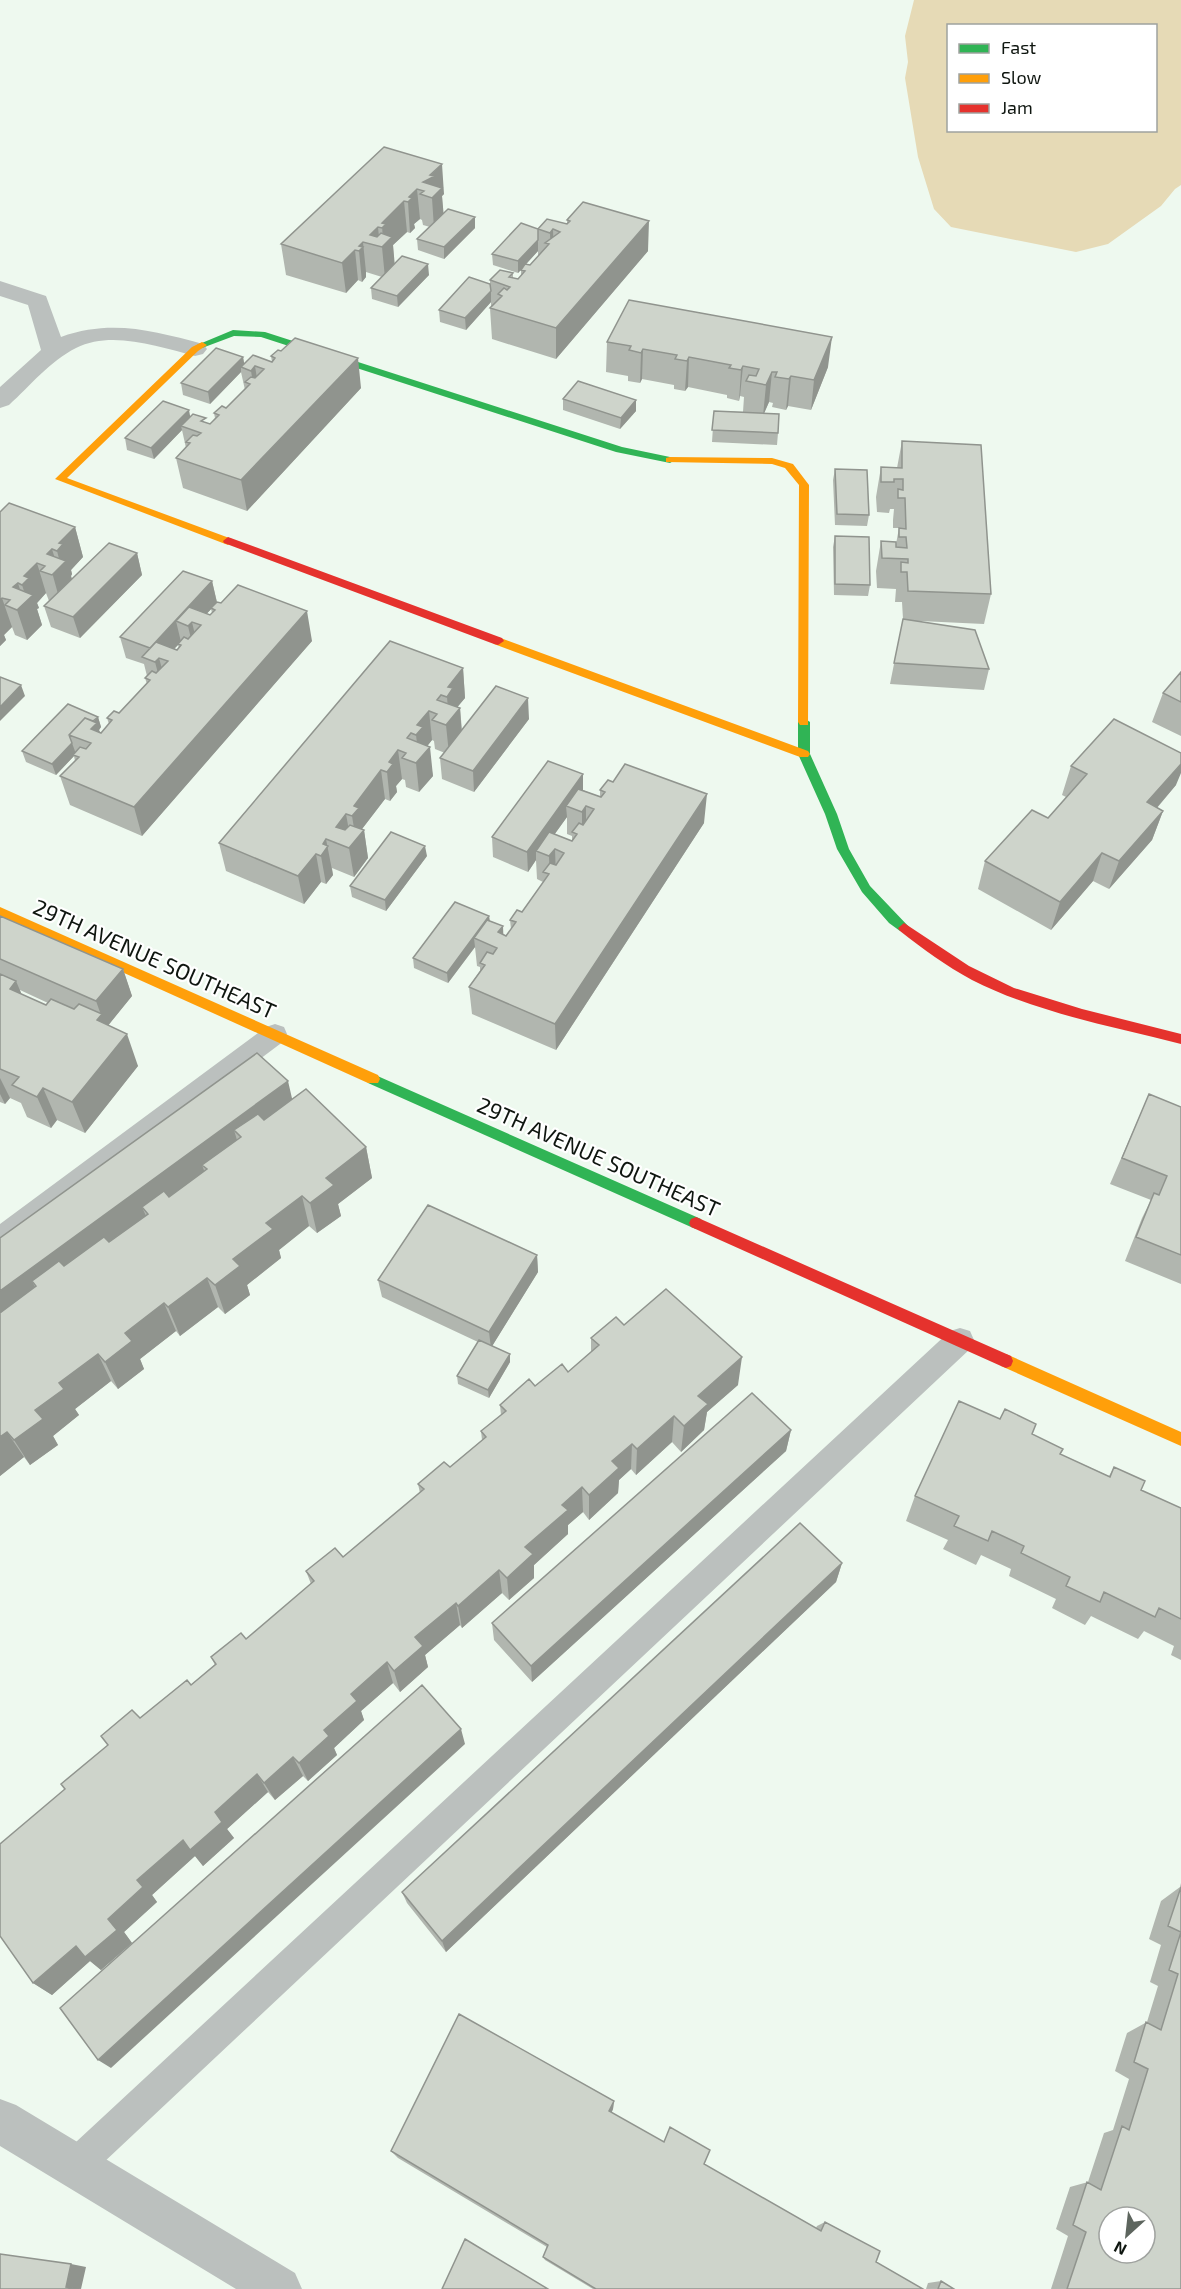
<svg xmlns="http://www.w3.org/2000/svg" width="1181" height="2289" font-family="'Exo 2',sans-serif">
<style>
.green{fill:#e6dab6;fill-rule:evenodd}
.lines{fill:none;stroke-linecap:round;stroke-linejoin:round}
.lane{fill:#bbc0be;fill-rule:evenodd}
.street{fill:#bbc0be;fill-rule:evenodd}
.fast{fill:#30b455;fill-rule:evenodd}
.slow{fill:#ff9f0a;fill-rule:evenodd}
.jam{fill:#e5322d;fill-rule:evenodd}
.wall{fill:#b1b6af;fill-rule:evenodd}
.shaded-wall{fill:#90948e}
.building{fill:#ced4cb;stroke:#90948e;stroke-width:1.5;fill-rule:evenodd}
.labels{text-anchor:middle;dominant-baseline:central;stroke-width:4.5;stroke-linejoin:round;paint-order:stroke}
.street-label{font-size:22px;fill:#0f1610;stroke:#fff}
</style>
<rect width="100%" height="100%" fill="#eef9ef"/>
<path class="green" d="M914 0H1181V185L1175 189 1161 206 1108 244 1076 252 951 227 934 209 918 157 905 78 908 62 905 36ZM948 26H1156V130H948Z"/>
<g class="lines">
<path class="lane" d="M275 1024 284 1027 287 1034 284 1041 9 1247 0 1250V1224L266 1027Z
M960 1328 970 1331 974 1340 970 1349 86 2179 74 2184 62 2179 57 2167 62 2155 950 1331Z"/>
<path class="street" d="M0 281 46 296 61 337C112 319 153 331 203 344L207 349 203 354 195 356C159 347 112 330 76 348 50 361 30 386 9 405L0 408V387L41 350 28 305 0 296Z
M0 2099 16 2105 295 2273 302 2289H236L0 2146Z"/>
<path class="fast" d="M233 330 265 332 622 447 670 457 675 460 670 463 616 452 261 337 234 336 202 348 197 345Z
M804 718 810 722V754L837 814 849 849 870 886 910 928 908 931H900L889 923 862 892 837 849 825 814 798 754V722Z
M373 1074 701 1219 703 1223 701 1227 696 1229 691 1227 368 1083 366 1079 368 1075Z"/>
<path class="slow" d="M202 342 207 345 198 351 67 478 232 539 233 541 228 545 55 479 192 347Z
M670 457 772 458 793 464 809 485 808 725H800L798 722 799 485 785 468 772 464 666 462V458Z
M498 637 808 751 810 754 808 757H800L494 644 492 641Z
M0 907 378 1075 380 1079 378 1083H368L0 917Z
M1006 1354 1181 1432V1446L1001 1366 999 1361 1001 1356Z"/>
<path class="jam" d="M228 537 502 638 504 641 498 645 494 644 224 543 223 541Z
M904 923 969 966 1014 988 1082 1009 1181 1034V1044C1111 1026 1037 1013 972 980 946 966 923 949 900 931L898 928Z
M696 1217 1011 1356 1013 1361 1011 1366 1006 1368 1001 1366 691 1227 689 1223 691 1219Z"/>
</g>
<path class="wall" d="M384 147 444 194 442 196 443 214 475 228 444 259 418 250 417 239 430 227 423 225 422 220 420 219 414 224 415 228 410 233 407 232 393 245 394 264 429 275 398 307 372 299 371 288 382 277 366 272V277L362 282 358 280 346 293 286 275 281 244Z
M567 220 648 251 556 359 492 339 490 308 491 307V302L466 330 440 322 439 310 490 284V280L513 273V278L518 279 521 276V270L518 273 493 265 492 254 538 229 567 224ZM538 251V256L530 265 526 264Z
M607 342 828 367 811 410 788 406 786 410 772 407 773 403 769 402 764 413 778 433 777 445 712 442 714 411 747 412H743L744 397 740 396 739 401 727 398V395L688 387 685 391 674 389V385L642 379 640 383 628 381V376L606 372Z
M271 356 361 388 247 511 183 488 176 458 186 448 182 430 154 459 127 450 125 438 190 417 210 424 215 418 214 413 226 408 245 390 241 372 210 404 183 395 181 383 243 357 244 364 272 362Z
M563 399 636 400V411L620 429 563 410Z
M902 441 991 594 984 624 920 621 989 669 984 690 890 684 903 619 902 602H895L896 589 877 588 876 571 881 541 896 544 899 528H893V520L894 509H890L889 513 877 512 876 497 881 467 897 468Z
M835 469 869 515 867 526 835 525 833 480Z
M0 512 75 527 83 557 71 570 72 574 71 576 72 579 137 553 142 575 80 638 51 627 44 606 49 601 46 593 37 603 39 608 37 609 42 625 27 640 15 635 12 627 4 635 6 640 0 646Z
M835 536 870 585 868 596 834 595 833 547Z
M212 581 217 602 312 641 142 836 70 805 60 776 75 761 74 756 56 775 26 762 22 751 98 717 101 727 99 730 100 732 101 733 109 724 107 718 119 713 147 684 145 678 147 676 144 664 126 658 120 637ZM211 609 212 613 210 615 206 614ZM178 645 179 648 177 650 174 649Z
M463 668 465 698 457 707 460 708 462 730 529 719 474 792 442 779 440 758 445 753 435 749 434 741 432 740 427 746 433 776 419 792 406 787 405 780 402 779 396 786 397 792 390 801 385 799 362 829 364 830 368 858 354 877 332 868 333 875 326 884 321 882 304 904 226 871 219 843Z
M1181 672V736L1152 722 1163 693Z
M1071 766 1176 785 1157 808 1163 811 1152 840 1109 889 1093 881 1051 930 978 889 985 861 1048 818 1066 797 1062 795Z
M583 774V790L600 797V790L704 823 556 1050 472 1014 469 987 480 971V967L477 966 475 947 448 983 414 968 413 958 489 916 490 921 503 934 506 936 511 929 510 920 522 912 543 882 537 879 536 860 528 872 493 857 492 837ZM567 817V834L572 836V841L554 835Z
M427 856 386 911 352 897 350 886Z
M0 916 123 969 132 996 108 1025 138 1066 85 1133 57 1120 51 1128 27 1117 21 1103 10 1098 5 1104 0 1102ZM20 990 48 1003 46 1005 21 994Z
M1149 1094 1181 1107V1284L1125 1261 1142 1218 1151 1200 1110 1184Z
M292 1099 366 1147 372 1178 338 1204 341 1216 317 1233 309 1226 279 1250 281 1258 247 1285 250 1295 225 1314 218 1307 180 1336 176 1331 140 1359 144 1369 118 1389 111 1381 75 1409 79 1415 53 1436 58 1445 30 1465 24 1457 0 1476V1238Z
M537 1255 538 1272 492 1346 510 1354V1362L489 1398 458 1384 457 1376 478 1342 382 1297 378 1280Z
M624 1325 738 1385 707 1412 704 1430 681 1452 672 1442 636 1475 631 1469 619 1480 618 1493 589 1520 583 1512 568 1525V1534L534 1565V1578L509 1600 502 1593 462 1628 460 1625 425 1655 428 1667 400 1692 393 1683 361 1711 364 1720 334 1748 337 1755 308 1781 303 1776 275 1800 268 1792 227 1829 234 1838 203 1866 195 1856 152 1895 157 1902 124 1932 132 1943 101 1970 90 1961 52 1995 33 1983 65 1789 140 1718 191 1685 215 1665 211 1657 246 1639 311 1584 306 1571 343 1557 420 1493 418 1484 450 1467 482 1440 481 1431 501 1415 500 1405 535 1386 568 1372 591 1352V1338Z
M791 1430 786 1451 532 1682 494 1640 492 1623Z
M1032 1434 1060 1454 1109 1476 1114 1467 1141 1490 1181 1508V1660L1171 1655 1174 1646 1144 1631 1138 1639 1091 1616 1085 1625 1052 1608 1056 1599 1009 1576 1011 1569 981 1555 976 1565 943 1549 948 1540 906 1521 915 1496Z
M842 1563 836 1582 446 1952 407 1903 402 1892Z
M1181 1883V2289H1051L1068 2236 1056 2229 1070 2187 1088 2182 1104 2133 1113 2130 1129 2079 1115 2071 1127 2033 1147 2022 1158 1986 1150 1982 1161 1945 1149 1939 1161 1901 1180 1887Z
M614 2101 613 2109 611 2113 816 2228 817 2226 825 2222 876 2262 923 2289H593L545 2260 543 2257 547 2247 398 2158 391 2151Z
M941 2281 954 2289H926L928 2283Z"/>
<path class="shaded-wall" d="M442 164 444 194 442 196 444 218 434 228 432 198 423 182Z
M417 189 420 219 414 224 415 228 410 233 408 202 409 197Z
M404 201 407 232 393 245 395 267 385 278 382 247 383 246 382 223Z
M475 217V228L444 259V247Z
M649 221 648 251 556 359V328Z
M378 227 380 247 370 235Z
M553 229 554 260 551 263 550 233Z
M538 240V251L518 273V261Z
M363 242 366 272V277L362 282 359 251V246Z
M355 250 358 280 346 293 342 263Z
M428 264 429 275 398 307 397 296Z
M491 291V302L466 330 465 318Z
M832 337 828 367 811 410 814 380Z
M643 349 642 379 640 383 641 353Z
M243 357 245 368 241 367V372L210 404 208 392Z
M689 357 688 387 685 391 687 361Z
M358 358 361 388 247 511 241 480Z
M255 366 260 397 256 401 251 371Z
M743 366 740 396 739 401 741 370Z
M772 372 769 402 763 416 766 385Z
M791 376 788 406 786 410 789 379Z
M636 400V411L620 429 621 418Z
M189 410 191 421 181 426 182 430 154 459 151 448Z
M75 527 83 557 71 570 72 574 71 576 75 591 61 605 47 554 52 549 58 569 61 566 57 551 59 543Z
M137 553 142 575 80 638 73 617Z
M37 563 46 593 37 603 39 608 37 609 42 625 27 640 17 610 13 587 18 583 24 603 27 600 22 585 24 576Z
M212 581 217 603 197 624 192 622 199 652 195 656 188 626 176 621 181 642 164 659 159 658 167 687 163 692 155 662 150 648Z
M2 598 12 627 4 635 6 640 0 646V600Z
M307 611 312 641 142 836 134 807Z
M463 668 465 698 455 710 460 708 462 738 449 754 446 725 449 722 447 697 448 687Z
M21 685 25 696 0 721V707Z
M528 698 529 719 474 792 473 771Z
M429 711 432 740 425 749 430 747 433 776 419 792 416 763 419 760 416 735 417 725Z
M98 717 101 727 99 730 106 752 93 735 78 738Z
M72 743 76 754 73 755 74 756 56 775 52 764Z
M398 750 402 779 396 786 397 792 390 801 387 772 389 762Z
M1181 764V773L1176 785 1137 831 1147 802Z
M381 770 385 799 362 829 364 830 368 858 354 877 349 848 356 840 352 816 354 806Z
M583 774V794L566 806 567 817 541 853 536 851V860L528 872 527 852Z
M707 794 704 823 556 1050 555 1024Z
M586 806V834L582 840V812Z
M1163 811 1152 840 1109 889 1119 861Z
M346 814 351 842 336 827Z
M326 839 333 875 326 884 321 856 323 844Z
M425 846 427 856 386 911 385 900Z
M555 849 556 878 550 884 549 856Z
M1102 853 1093 881 1051 930 1060 902Z
M316 854 321 882 304 904 298 876Z
M489 916 490 926 474 938 475 947 448 983 447 973Z
M503 926 504 953 498 932Z
M123 969 132 996 107 1027 97 1020 101 1015 96 1001Z
M16 981 30 1014 10 989Z
M127 1034 138 1066 85 1133 72 1102Z
M0 1078 10 1098 5 1104 0 1094Z
M288 1081 294 1107 241 1137 234 1130 239 1147 207 1169 202 1165 205 1173 148 1215 142 1207 146 1216 41 1294 36 1286 32 1281 39 1295 0 1322V1291Z
M43 1088 57 1120 51 1128 37 1097Z
M366 1147 372 1178 338 1204 341 1216 317 1233 310 1203 326 1178Z
M302 1196 309 1226 279 1250 281 1258 247 1285 250 1295 225 1314 215 1285 233 1259 266 1223Z
M537 1255 538 1272 491 1348 489 1332Z
M207 1278 218 1307 180 1336 168 1307Z
M164 1303 176 1331 140 1359 144 1369 118 1389 105 1362 125 1333Z
M98 1354 111 1381 75 1409 79 1415 53 1436 58 1445 30 1465 14 1440 35 1410 59 1383Z
M510 1354V1362L489 1398 488 1390Z
M742 1357 738 1385 707 1412 704 1430 681 1452 684 1426 698 1396Z
M674 1416 672 1442 636 1475 637 1449Z
M791 1430 786 1451 532 1682 531 1666Z
M7 1432 24 1457 0 1476V1437Z
M632 1444 631 1469 619 1480 618 1493 589 1520V1495L612 1461Z
M582 1487 583 1512 568 1525V1534L534 1565V1578L509 1600 507 1578 525 1547 562 1505Z
M842 1563 836 1582 446 1952 442 1941Z
M499 1570 502 1593 462 1628 458 1606Z
M456 1603 460 1625 425 1655 428 1667 400 1692 394 1671 415 1637Z
M387 1662 393 1683 361 1711 364 1720 334 1748 337 1755 308 1781 299 1763 351 1694Z
M461 1729 465 1744 111 2068 98 2060Z
M293 1757 303 1776 275 1800 264 1783Z
M257 1774 268 1792 227 1829 234 1838 203 1866 195 1856 152 1895 157 1902 124 1932 132 1943 101 1970 90 1961 52 1995 33 1983 108 1919 137 1880Z
M614 2101 613 2109 609 2119V2111Z
M71 2264 86 2267 81 2289 66 2287Z"/>
<path class="building" d="M384 147 442 164 430 175 435 176 423 182 442 188 432 198 420 194 424 191 417 189 409 197 412 198 408 202 404 201 382 223 386 224 382 228 378 227 370 235 377 237 381 233 392 237 382 247 363 242 359 246 363 247 359 251 355 250 342 263 281 244Z
M583 202 649 221 556 328 490 308 502 296 498 294 504 288 507 290 510 287 490 280 500 270 513 273 509 277 518 279 525 271 521 270 525 264 530 265 549 244 545 243 560 232 553 229 550 233 538 229 547 219 567 224 570 221 567 220Z
M448 209 475 217 444 247 417 239Z
M521 223 538 229V240L518 261 492 254Z
M402 256 428 264 397 296 371 288Z
M469 277 490 284 491 291 465 318 439 310Z
M629 300 832 337 814 380 791 376 789 379 775 377 777 372H772L766 385 746 381 749 375 756 376 759 369 743 366 741 370 729 368 731 365 689 357 687 361 675 359 677 355 643 349 641 353 629 350 631 346 607 342Z
M295 338 358 358 241 480 176 458 190 443 186 442 193 435 197 436 201 433 181 426 193 414 206 418 201 421 210 424 219 415 214 413 222 406 226 408 250 384 245 382 251 377 255 378 264 369 255 366 251 371 241 367 253 355 272 362 275 358 271 356 278 350 281 351Z
M216 348 243 357 208 392 181 383Z
M578 381 636 400 621 418 563 399Z
M163 401 189 410 151 448 125 438Z
M714 411 779 414 778 433 712 430Z
M902 441 981 445 991 594 908 591 907 572H901V562L908 563V559L882 558 881 541 896 542V547L907 548 906 537H899V528L906 529 905 498H898V489L903 490V479H894V482H881V467L902 468Z
M835 469 867 470 869 515 837 514Z
M9 503 75 527 59 543 63 544 57 551 52 549 47 554 66 561 52 575 40 571 45 566 37 563 24 576 29 578 22 585 18 583 13 587 33 595 17 610 5 605 10 600 2 598 0 600V512Z
M835 536 869 537 870 585 835 584Z
M109 543 137 553 73 617 44 606Z
M183 571 212 581 150 648 120 637Z
M238 585 307 611 134 807 60 776 79 757 73 755 80 747 86 749 91 743 69 735 85 718 97 723 91 729 101 733 112 720 107 718 114 711 119 713 150 680 145 678 152 671 156 673 168 661 159 658 155 662 142 657 156 642 177 650 181 645 178 644 184 637 188 639 201 625 192 622 188 626 176 621 189 607 210 615 215 610 211 608 217 602 221 603Z
M903 619 975 630 989 669 894 663Z
M390 641 463 668 448 687 453 688 447 697 441 695 437 700 460 708 446 725 432 720 437 714 429 711 417 725 423 727 416 735 411 733 407 738 430 747 416 763 402 758 406 753 398 750 389 762 393 764 387 772 381 770 354 806 359 808 352 816 346 814 336 827 345 830 350 825 364 830 349 848 326 839 323 844 328 846 321 856 316 854 298 876 219 843Z
M1181 672V702L1163 693Z
M0 677 21 685 0 707Z
M496 686 528 698 473 771 440 758Z
M68 704 98 717 93 721 85 718 69 735 72 743 52 764 22 751Z
M1114 719 1181 753V764L1147 802 1163 811 1119 861 1102 853 1060 902 985 861 1032 810 1048 818 1087 774 1071 766Z
M548 761 583 774 527 852 492 837Z
M625 764 707 794 555 1024 469 987 485 965 480 963 487 952 493 954 497 948 474 938 487 920 503 926 498 932 506 936 516 922 510 920 517 910 522 912 549 874 543 872 550 863 556 865 564 853 555 849 549 856 536 851 549 832 572 841 577 834 572 832 579 823 583 825 594 809 586 806 582 812 566 806 578 789 601 797 605 792 600 790 608 780 613 782Z
M391 832 425 846 385 900 350 886Z
M455 902 489 916 447 973 413 958Z
M0 916 123 969 96 1001 0 959Z
M0 974 16 981 10 989 46 1005 51 999 74 1009 79 1004 102 1014 97 1020 127 1034 72 1102 43 1088 37 1097 12 1085 19 1077 0 1069Z
M257 1053 288 1081 0 1291V1238Z
M306 1089 366 1147 326 1178 334 1185 310 1203 302 1196 266 1223 273 1229 233 1259 240 1266 215 1285 207 1278 168 1307 164 1303 125 1333 132 1341 105 1362 98 1354 59 1383 64 1389 35 1410 43 1419 14 1440 7 1432 0 1437V1313L36 1286 32 1281 59 1261 64 1266 104 1237 109 1242 148 1214 142 1207 164 1191 169 1197 207 1169 202 1165 241 1137 234 1130 258 1114 264 1120Z
M1149 1094 1181 1107V1255L1136 1237 1154 1193 1159 1195 1167 1176 1122 1158Z
M428 1205 537 1255 489 1332 378 1280Z
M666 1289 742 1357 698 1396 708 1404 684 1426 674 1416 637 1449 632 1444 612 1461 619 1468 589 1495 582 1487 562 1505 568 1510 525 1547 533 1554 507 1578 499 1570 458 1606 456 1603 415 1637 423 1646 394 1671 387 1662 351 1694 357 1701 324 1730 329 1736 299 1763 293 1757 264 1783 257 1774 215 1812 222 1822 190 1850 183 1840 137 1880 143 1887 108 1919 117 1930 85 1957 76 1946 33 1983 0 1936V1844L65 1789 61 1784 108 1745 101 1736 132 1710 140 1718 187 1680 191 1685 216 1664 211 1657 241 1633 246 1639 314 1581 306 1571 335 1548 343 1557 424 1489 418 1484 444 1462 450 1467 486 1437 481 1431 506 1411 500 1405 529 1379 535 1386 562 1364 568 1372 599 1345 591 1338 616 1317 624 1325Z
M479 1340 510 1354 488 1390 457 1376Z
M752 1393 791 1430 531 1666 492 1623Z
M959 1401 1000 1419 1005 1409 1036 1424 1032 1434 1063 1449 1060 1454 1110 1477 1114 1467 1145 1481 1141 1490 1181 1508V1619L1159 1608 1155 1617 1104 1592 1100 1602 1066 1586 1070 1577 1021 1553 1024 1546 992 1531 988 1541 954 1526 959 1516 915 1496Z
M800 1523 842 1563 442 1941 402 1892Z
M422 1685 461 1729 98 2060 60 2008Z
M1181 1887V2289H1067L1086 2232 1073 2225 1087 2182 1101 2190 1122 2126 1129 2130 1148 2069 1134 2062 1146 2022 1161 2030 1178 1974 1169 1970 1181 1932 1168 1926ZM1109 2217H1145V2253H1109Z
M459 2014 614 2101 609 2111 664 2142 670 2127 710 2150 704 2164 821 2231 825 2222 880 2251 876 2262 923 2289H596L543 2257 548 2245 391 2151Z
M465 2239 548 2289H442Z
M0 2254 71 2264 66 2287 80 2289H0Z
M941 2281 954 2289H938Z"/>
<g class="labels">
<g class="street-label">
<text transform="translate(155 958) rotate(24)">29TH AVENUE SOUTHEAST</text>
<text transform="translate(599 1156) rotate(24)">29TH AVENUE SOUTHEAST</text>
</g>
</g>
<rect x="947" y="24" width="210" height="108" fill="#ffffff" stroke="#9fa29f" stroke-width="1.5"/>
<rect x="959" y="44" width="30" height="9" fill="#30b455" stroke="#9fa29f" stroke-width="1.5"/>
<text x="1001" y="54" font-size="18" fill="#0f1610">Fast</text>
<rect x="959" y="74" width="30" height="9" fill="#ff9f0a" stroke="#9fa29f" stroke-width="1.5"/>
<text x="1001" y="84" font-size="18" fill="#0f1610">Slow</text>
<rect x="959" y="104" width="30" height="9" fill="#e5322d" stroke="#9fa29f" stroke-width="1.5"/>
<text x="1001" y="114" font-size="18" fill="#0f1610">Jam</text>
<g transform="translate(1127 2235) rotate(207)"><circle r="28" fill="#ffffff" stroke="#9fa29f" stroke-width="1.5"/>
<path d="M0-4.5L10 22L0 15L-10 22Z" fill="#5d655e"/>
<text y="-9" font-size="16" font-weight="bold" text-anchor="middle" fill="#0f1610">N</text>
</g>
</svg>
